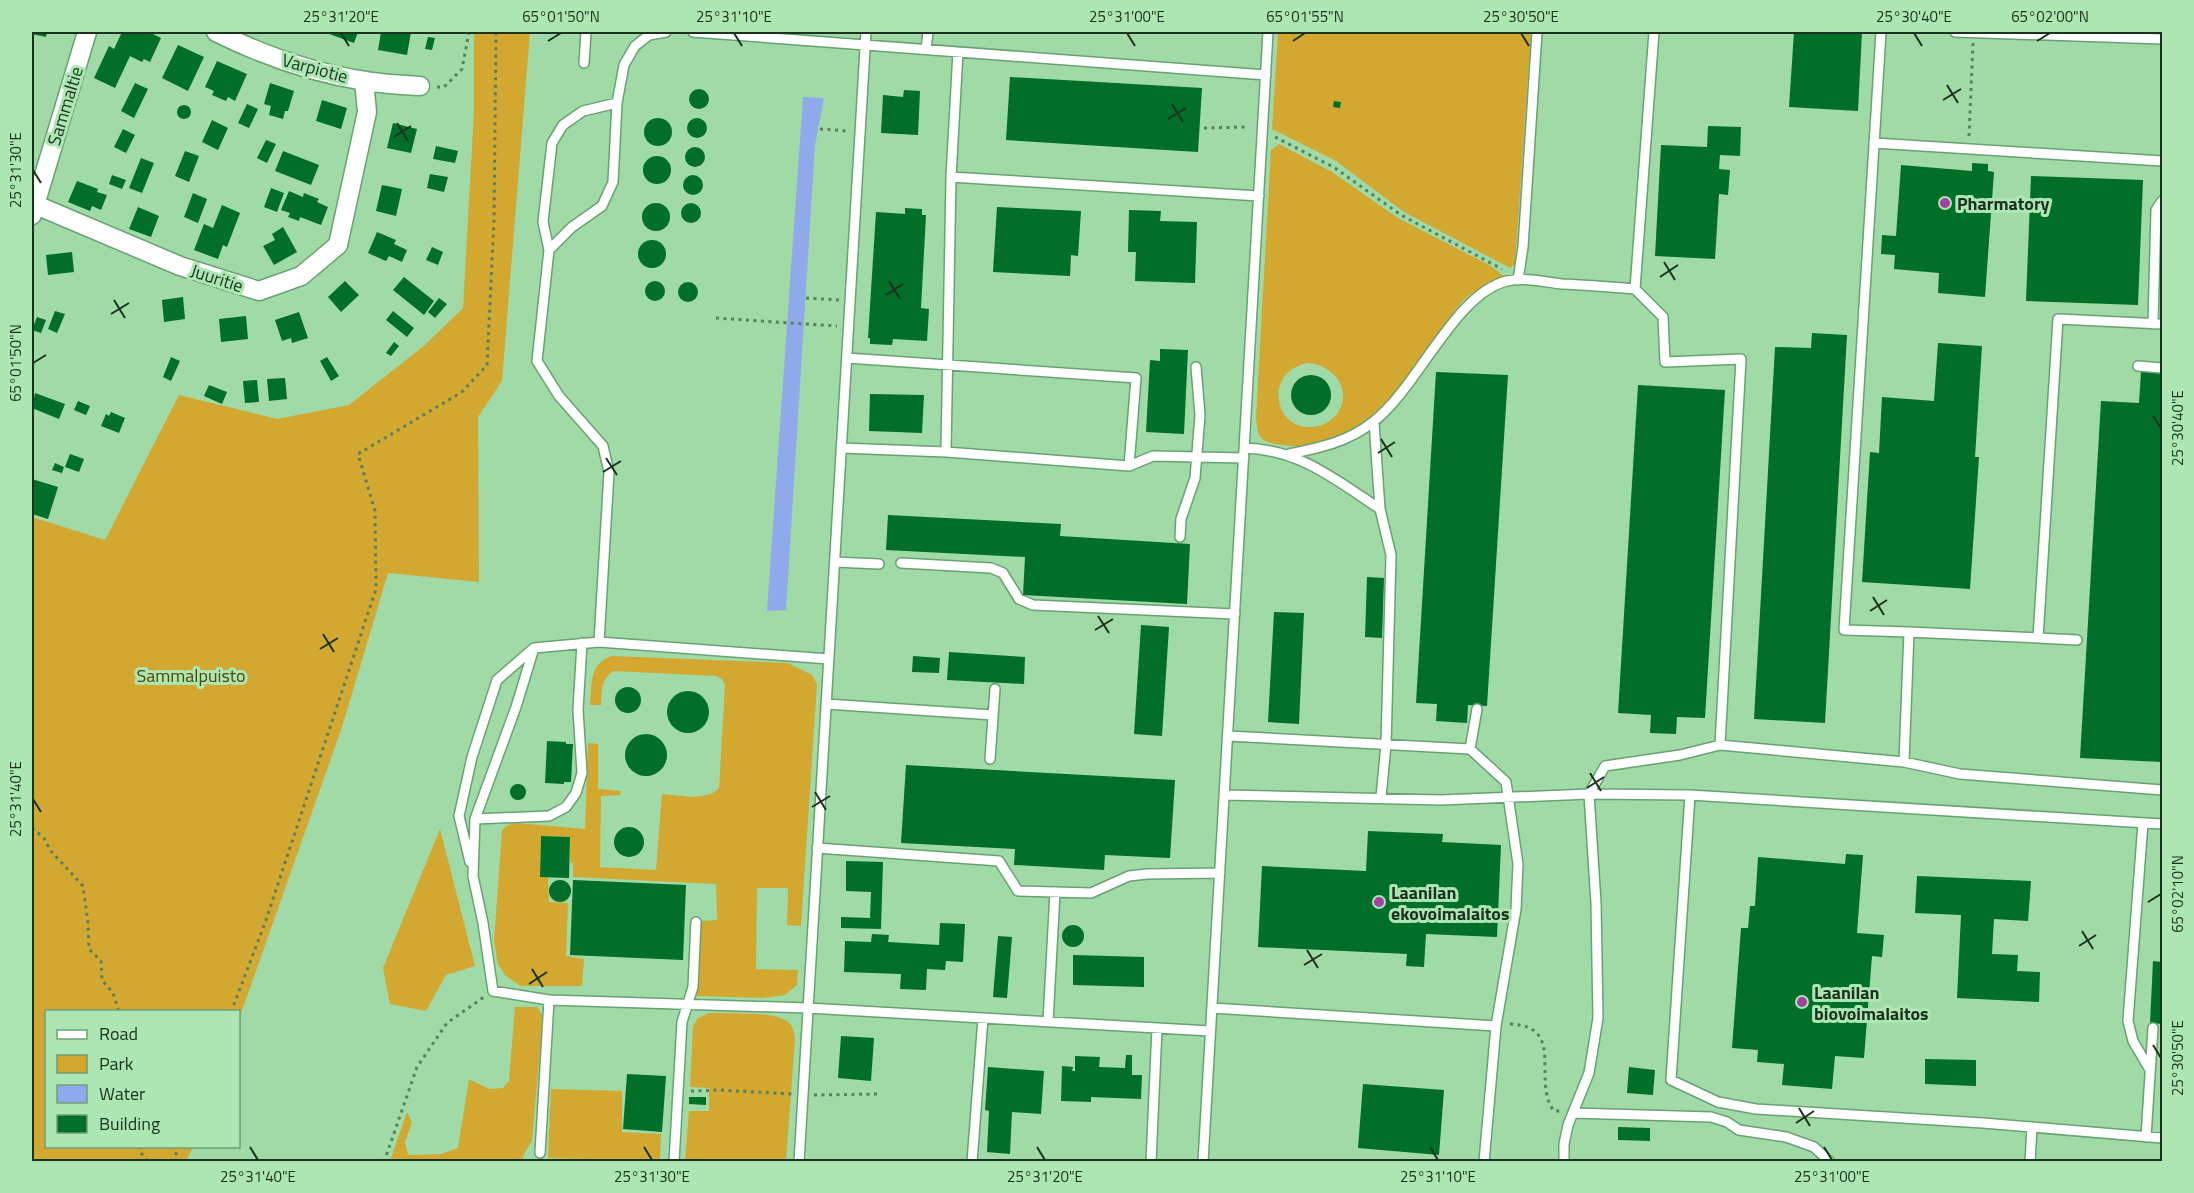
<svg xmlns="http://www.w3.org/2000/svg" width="2194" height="1193" font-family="'Titillium Web',sans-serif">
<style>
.green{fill:#d2a831;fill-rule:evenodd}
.water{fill:#90a9eb}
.building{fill:#016e2a}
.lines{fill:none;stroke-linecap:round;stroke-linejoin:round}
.lane-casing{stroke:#69a271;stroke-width:12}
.street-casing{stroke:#69a271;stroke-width:21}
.path{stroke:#58805e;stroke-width:3;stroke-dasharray:3 4.5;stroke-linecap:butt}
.lane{stroke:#fff;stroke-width:9}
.street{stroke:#fff;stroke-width:18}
.ticks{fill:none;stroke:#1a321e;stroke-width:2}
.poi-dot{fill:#a43fa3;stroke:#ace7b3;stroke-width:2}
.labels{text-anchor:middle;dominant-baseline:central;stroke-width:6;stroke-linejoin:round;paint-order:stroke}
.street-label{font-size:18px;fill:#1a321e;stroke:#ace7b3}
.poi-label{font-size:18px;font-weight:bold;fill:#1a321e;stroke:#ace7b3;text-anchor:start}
.park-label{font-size:18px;fill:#564201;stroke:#ace7b3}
.neatline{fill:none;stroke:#1a321e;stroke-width:2}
.ticks-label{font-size:15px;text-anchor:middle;fill:#1a321e}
</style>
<rect width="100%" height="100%" fill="#9fdaa7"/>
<path class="green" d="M474 32H530L502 381 478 417 479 582 388 573 342 727 239 1019 238 1012H46V1146L193 1147 186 1161H32V517L105 540 179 395 277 419 349 405 425 345 463 308 474 111Z
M1278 32H1531L1515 264 1510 268 1404 212 1336 161 1272 129Z
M1279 144 1332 172 1398 218 1489 265 1504 276C1492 283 1475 289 1465 299 1455 308 1448 321 1440 332 1411 372 1384 418 1336 437 1319 444 1301 448 1283 445 1261 442 1258 440 1256 417L1271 150ZM1307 363C1333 364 1354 390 1337 414 1332 420 1325 425 1318 426 1275 436 1261 373 1307 363Z
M612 656 788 663 812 675 817 684 801 926 787 925 788 888H757L756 969 798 970 797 985 785 995 763 998 697 996 700 921 717 920 716 884 573 877V863L570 862V837L541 836 540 876 548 877 549 902 568 903 566 956 584 959 582 986H520L505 975 498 964 494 941 502 830 508 825 517 823 585 829 588 743 598 744V789L621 791 620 795 601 796 600 867 656 870 662 794C680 795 706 802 719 788L725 685 722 679 716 676 614 671C601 678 602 690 601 705H590C592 684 589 663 612 656Z
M440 829 475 966 446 975 426 1011 390 1004 383 968Z
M515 1007H537L543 1016 532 1140 523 1156V1161H390L407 1112 412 1122 405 1142 408 1155 441 1154 458 1148 469 1080 473 1081 489 1089 503 1088 509 1081Z
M709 1013C726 1014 776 1011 788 1022 793 1026 794 1032 795 1039L786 1161H685L689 1111H709V1088L690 1087 693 1026 698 1018Z
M551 1089 622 1091V1132L661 1134 660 1161 548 1158Z"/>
<path class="water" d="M803 97 824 98 815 145 786 610 767 611Z"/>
<path class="building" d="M32 32H47L46 37 32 34Z
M122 32H149L161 38 150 62 144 59 142 62 130 56 115 88 94 78 109 46 114 49Z
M324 32H358L354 43Z
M381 32H411L407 55 378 50Z
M1794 32H1862L1858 111 1789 107Z
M428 37 435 38 432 50 425 49Z
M178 45 204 57 188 91 162 78Z
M217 61 247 74 235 101 228 97 226 101 212 95 214 91 205 87Z
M1010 77 1202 88 1198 152 1006 140Z
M135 83 148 89 134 118 121 111Z
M270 83 294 91 288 111H285L283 119 269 115 271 106 264 104Z
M689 99a10 10 0 1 1 20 0a10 10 0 1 1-20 0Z
M904 90 920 91 918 135 881 133 883 95 903 97Z
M322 100 347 108 341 129 316 121Z
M1334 101 1341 102 1340 108 1333 107Z
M247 104 258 109 249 128 238 123Z
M177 112a7 7 0 1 1 14 0a7 7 0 1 1-14 0Z
M644 132a14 14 0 1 1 28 0a14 14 0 1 1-28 0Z
M687 128a10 10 0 1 1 20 0a10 10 0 1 1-20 0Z
M212 120 228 128 218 150 202 142Z
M393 123 417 129 411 153 387 148Z
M1708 126 1741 127 1740 156 1720 155 1719 169 1730 170 1728 195 1719 194 1715 259 1655 256 1661 145 1707 147Z
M123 129 135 135 126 153 114 147Z
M266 140 276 144 267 163 257 158Z
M436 146 458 151 455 163 433 159Z
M685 157a10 10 0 1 1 20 0a10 10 0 1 1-20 0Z
M185 151 199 156 189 182 175 176Z
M283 151 319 165 311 185 275 171Z
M643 170a14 14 0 1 1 28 0a14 14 0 1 1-28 0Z
M141 158 154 163 142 193 129 188Z
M1972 163 1988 164V171L1994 172 1985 297 1938 293 1939 273 1894 269 1895 255 1881 254 1882 235 1896 236 1901 165 1972 171Z
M430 174 448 177 444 192 427 188Z
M112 175 126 180 122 189 109 184Z
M683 185a10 10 0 1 1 20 0a10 10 0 1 1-20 0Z
M2031 176 2143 180 2138 305 2026 301Z
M77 181 98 189 97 192 107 195 101 210 92 206 90 211 68 202Z
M382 185 402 189 396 216 376 211Z
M271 188 284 193 277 212 264 207Z
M289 191 303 197 304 193 319 199 317 202 328 207 321 225 300 217 299 221 288 217 290 213 281 210Z
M193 193 207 199 198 223 184 217Z
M642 217a14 14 0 1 1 28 0a14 14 0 1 1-28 0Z
M681 213a10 10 0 1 1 20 0a10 10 0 1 1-20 0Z
M222 205 240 213 227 247 223 245 218 259 194 250 204 224 213 228Z
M138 207 159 216 151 237 129 229Z
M997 207 1081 211 1078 256 1071 255 1070 276 993 272Z
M905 208 922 209V215H926L921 308 929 309 927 341 893 339 892 345 870 344V338H868L876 212 905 214Z
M1129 210 1161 211 1160 221 1197 222 1195 283 1135 281 1136 252H1128Z
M283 227 297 252 274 265 263 246 275 240 272 234Z
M377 232 396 240 394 244 407 250 402 262 389 256 386 261 368 253Z
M638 254a14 14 0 1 1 28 0a14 14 0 1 1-28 0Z
M432 247 443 252 438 265 426 260Z
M72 252 74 272 48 275 46 255Z
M404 277 434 301 424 315 393 290Z
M345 281 359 295 341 312 328 297Z
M645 291a10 10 0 1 1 20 0a10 10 0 1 1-20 0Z
M678 292a10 10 0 1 1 20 0a10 10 0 1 1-20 0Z
M183 297 185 319 164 322 162 300Z
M439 298 447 304 435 318 428 312Z
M55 311 65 314 57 333 48 329Z
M393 311 414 328 407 337 386 320Z
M299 312 308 338 292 343 291 338 282 341 275 320Z
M246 316 248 339 221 342 219 319Z
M37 317 46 320 41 333 32 330Z
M1812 333 1847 335 1825 723 1754 719 1775 347 1811 348Z
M394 342 399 346 391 356 386 353Z
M1938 343 1982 346 1975 457H1979L1970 589 1862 582 1870 452 1879 453 1882 397 1934 401Z
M1160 349 1188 350 1184 434 1146 432 1150 360 1160 361Z
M171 357 180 361 171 381 163 377Z
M327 357 339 376 331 381 320 361Z
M2141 371 2162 372V762L2080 758 2101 401 2139 403Z
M1436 372 1508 375 1487 706 1468 705 1467 723 1436 721 1437 704 1416 703Z
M1291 395a20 20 0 1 1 40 0a20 20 0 1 1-40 0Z
M285 378 287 399 269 401 267 379Z
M257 380 259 402 245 403 243 381Z
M209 385 227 392 222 404 204 396Z
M1638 385 1725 390 1705 718 1677 717 1676 734 1650 733 1651 715 1618 713Z
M35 393 65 404 59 419 32 408Z
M870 394 924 395 922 433 869 431Z
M78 401 90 406 86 415 74 410Z
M111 412 125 418 119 433 101 426 106 414 109 416Z
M70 454 84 459 79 472 65 467Z
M55 463 64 467 62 473 52 470Z
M32 479 58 487 48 519 32 514Z
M888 515 1061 524 1060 536 1190 544 1187 604 1023 595 1025 557 886 550Z
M1367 577 1384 578 1382 638 1365 637Z
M1274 612 1304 613 1299 724 1268 722Z
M1141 625 1169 627 1162 736 1134 734Z
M949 652 1025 657 1024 684 947 680Z
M913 656 940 658 939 673 912 672Z
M615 700a13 13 0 1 1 26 0a13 13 0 1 1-26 0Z
M667 712a21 21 0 1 1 42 0a21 21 0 1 1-42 0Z
M625 755a21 21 0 1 1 42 0a21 21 0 1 1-42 0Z
M547 741 566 742V744H573L571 782H564V784L545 783Z
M906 765 1175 780 1170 858 1105 855 1104 870 1014 865 1015 849 901 843Z
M510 792a8 8 0 1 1 16 0a8 8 0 1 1-16 0Z
M614 842a15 15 0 1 1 30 0a15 15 0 1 1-30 0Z
M1368 831 1443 834 1442 842 1501 845 1497 937 1426 934 1424 967 1406 966 1407 954 1258 947 1262 866 1366 871Z
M541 836 570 837 569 878 540 877Z
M1846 854 1863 855 1857 933 1884 935 1882 957 1872 956 1864 1058 1835 1056 1832 1089 1782 1085 1784 1064 1757 1062 1758 1050 1732 1048 1741 928H1748L1750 906H1755L1758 857 1845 864Z
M846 861 883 862 881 929 841 928V917L870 918 871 892 846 891Z
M1917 876 2031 881 2028 921 1994 919 1992 954 2018 955 2017 971 2040 972 2039 1002 1957 998 1961 915 1915 913Z
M573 880 686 885 683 960 570 955Z
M549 891a11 11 0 1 1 22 0a11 11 0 1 1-22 0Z
M940 923 965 924 963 962 946 961 945 970 927 969 926 990 900 989 901 974 844 972 845 941 871 942 872 934 889 935 888 942 939 945Z
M1062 936a11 11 0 1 1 22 0a11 11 0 1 1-22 0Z
M998 936 1012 937 1007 998 993 997Z
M1073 955 1144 957V987L1073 985Z
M2153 961 2162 962V1024L2150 1023Z
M841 1036 874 1038 871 1081 838 1078Z
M1126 1055H1132V1075H1142L1141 1099 1091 1097V1102L1061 1101 1062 1066 1073 1067 1072 1071H1075V1056L1100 1057 1099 1067 1125 1068Z
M1925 1059 1976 1060V1086L1925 1084Z
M988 1067 1044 1071 1041 1114 1012 1112 1010 1154 987 1152 989 1111 985 1110Z
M1629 1067 1655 1070 1653 1095 1627 1093Z
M627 1074 666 1076 662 1132 623 1129Z
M1363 1084 1444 1090 1439 1155 1358 1148Z
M689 1097H706V1105L689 1104Z
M1618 1127 1650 1128V1141L1618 1140Z"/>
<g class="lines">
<g class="lane-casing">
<path id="lane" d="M693 32 1266 75
M1654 32 1635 289 1663 317 1665 362 1741 359 1720 745
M1881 32 1844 630 1909 632 1904 762
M1955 32 2162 39
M926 49 928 32
M584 63 586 32
M1874 143 2162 161
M951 177 1259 196
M549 250 543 222 552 143 563 125 583 111 617 103
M1518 280 1523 247 1537 32
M2153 324 2156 210 2162 201
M847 358 1136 378 1129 466 946 452
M2138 366 2162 368
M1374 422 1380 509
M841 448 946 452 951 177 958 52
M1244 448C1299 449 1336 480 1380 509L1391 555 1386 745 1381 797
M1289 454C1319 448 1348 442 1373 422 1417 389 1455 293 1507 281 1525 277 1544 282 1562 284 1586 285 1611 287 1635 289
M1129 466 1153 456 1244 458
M1180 537 1181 519 1195 478 1200 415 1196 367
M835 562 879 564
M901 563 991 568 1003 573 1019 599 1033 605 1235 614
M1909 632 2038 638 2058 319 2162 324
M2038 638 2077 640
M599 642 609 472 603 446 559 396 537 361 549 250 572 227 602 206 613 182 617 103 624 65 635 46 649 35 666 32
M534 648 516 707 475 819 473 876 483 923 493 991 549 1000 808 1008 1210 1031
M826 704 993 715
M1228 736 1470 749 1506 782 1518 864 1516 909 1496 1026
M1470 749 1477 709
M990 759 995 689
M1589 794 1605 766 1680 755 1720 745 1904 762 1960 774 2162 790
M1589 794 1690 795
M1224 795 1441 800 1589 794 1596 903 1598 1018 1589 1073 1568 1125 1564 1144V1162
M475 819 549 816 566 807 576 793 582 773 578 710 582 643
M2143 823 2128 1021 2133 1041 2150 1070
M2162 824 1690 795 1671 1080 1718 1102 1756 1109 1983 1123 2162 1138
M817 848 999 861 1018 891 1091 893 1129 876 1147 874 1220 873
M470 862 459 816 472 757 497 680 534 648 599 642 829 659
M1212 1008 1496 1026 1484 1162
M1048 1022 1055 892
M1573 1113 1711 1117 1727 1122 1739 1130 1786 1137 1814 1147 1830 1162
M2146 1137 2153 1028
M540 1153 549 1000
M674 1162 682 1022 693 987 696 922
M799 1162 866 32
M972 1162 983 1018
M1151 1162 1157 1028
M1203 1162 1268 32
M2030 1162 2032 1127"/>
</g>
<g class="street-casing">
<path id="street" d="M216 32C262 55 313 73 365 81 383 84 402 85 420 86
M36 205 180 266 259 291 301 276 338 245 367 112 364 81
M32 215 87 32"/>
</g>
<path class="path" d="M437 87H444L462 69 469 32
M1204 128 1249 127
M820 129 847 131
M1969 136 1973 43
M1275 137 1335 168 1401 215 1502 269
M806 298 840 300
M716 318 837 326
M32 828 44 838 50 850 83 886 88 923 89 949 101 961 102 980 113 993 119 1012
M231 1012 265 923 376 589 375 511 358 454 462 392 487 365 494 220 496 32
M1510 1024C1567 1026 1531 1081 1554 1111H1561
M691 1091 720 1090 792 1094
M814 1095 878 1094
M140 1146V1152L149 1162
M173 1162 179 1146
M384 1162 417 1067 447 1023 484 997"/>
<use href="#lane" class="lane"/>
<use href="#street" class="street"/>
</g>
<path class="ticks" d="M341 33 349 46M734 33 742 46M1127 33 1135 46M1521 33 1529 46M1914 33 1922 46M548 41 561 33M1293 41 1305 33M2037 41 2050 33M1947 85 1958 103M1943 100 1961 89M1172 104 1183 122M1168 119 1186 108M397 123 408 141M394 137 411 126M33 170 41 183M1664 262 1675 280M1660 277 1678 265M889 281 900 299M886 295 903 284M114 300 125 318M111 314 129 303M33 363 46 355M2153 416 2161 428M1381 439 1392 457M1378 453 1395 442M606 458 617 475M603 472 621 461M1873 597 1884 615M1870 611 1887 600M1098 616 1109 633M1095 630 1113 619M323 634 334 652M320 649 338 638M1590 773 1601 791M1587 788 1604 777M815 792 826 810M33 799 41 812M812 807 830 796M2148 902 2161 894M2082 931 2093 949M2079 946 2096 935M1307 950 1318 968M1304 965 1322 954M532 969 543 987M529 984 547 972M2153 1045 2161 1058M1799 1108 1810 1126M1796 1123 1814 1111M250 1147 258 1160M644 1147 652 1160M1037 1147 1045 1160M1430 1147 1438 1160M1824 1147 1832 1160"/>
<g class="poi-dot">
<circle cx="1945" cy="203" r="6"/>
<circle cx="1379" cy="902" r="6"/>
<circle cx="1802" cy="1002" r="6"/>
</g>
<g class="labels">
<g class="street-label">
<text transform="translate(315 68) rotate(15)">Varpiotie</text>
<text transform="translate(65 106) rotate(-73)">Sammaltie</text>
<text transform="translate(217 278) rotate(18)">Juuritie</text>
</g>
<g class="poi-label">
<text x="1957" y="203">Pharmatory</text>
<text x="1391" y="892">Laanilan<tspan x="1391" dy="21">ekovoimalaitos</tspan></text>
<text x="1814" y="992">Laanilan<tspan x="1814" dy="21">biovoimalaitos</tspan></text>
</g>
<g class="park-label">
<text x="191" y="675">Sammalpuisto</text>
</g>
</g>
<rect width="2194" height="1193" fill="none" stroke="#ace7b3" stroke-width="66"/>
<rect x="45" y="1010" width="195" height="138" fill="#ace7b3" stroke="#729f77" stroke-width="1.5"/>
<rect x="57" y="1030" width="30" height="9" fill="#ffffff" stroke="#729f77" stroke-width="1.5"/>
<text x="99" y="1040" font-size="18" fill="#1a321e">Road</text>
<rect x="57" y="1055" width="30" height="18" fill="#d2a831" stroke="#729f77" stroke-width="1.5"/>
<text x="99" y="1070" font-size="18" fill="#1a321e">Park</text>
<rect x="57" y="1085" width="30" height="18" fill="#90a9eb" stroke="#729f77" stroke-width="1.5"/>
<text x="99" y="1100" font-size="18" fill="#1a321e">Water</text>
<rect x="57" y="1115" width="30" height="18" fill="#016e2a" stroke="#729f77" stroke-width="1.5"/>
<text x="99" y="1130" font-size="18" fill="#1a321e">Building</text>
<rect x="33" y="33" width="2128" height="1127" class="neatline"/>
<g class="ticks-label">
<text x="341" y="22">25°31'20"E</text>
<text x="561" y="22">65°01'50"N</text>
<text x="734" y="22">25°31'10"E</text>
<text x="1127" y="22">25°31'00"E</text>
<text x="1305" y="22">65°01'55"N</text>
<text x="1521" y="22">25°30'50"E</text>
<text x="1914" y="22">25°30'40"E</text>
<text x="2050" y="22">65°02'00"N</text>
<text transform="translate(16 170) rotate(-90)" y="5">25°31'30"E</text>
<text transform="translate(16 363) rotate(-90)" y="5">65°01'50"N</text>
<text transform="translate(2178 428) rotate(-90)" y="5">25°30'40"E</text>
<text transform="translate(16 799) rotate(-90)" y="5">25°31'40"E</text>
<text transform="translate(2178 894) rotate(-90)" y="5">65°02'10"N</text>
<text transform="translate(2178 1058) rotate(-90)" y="5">25°30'50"E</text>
<text x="258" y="1182">25°31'40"E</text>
<text x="652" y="1182">25°31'30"E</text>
<text x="1045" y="1182">25°31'20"E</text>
<text x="1438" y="1182">25°31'10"E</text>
<text x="1832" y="1182">25°31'00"E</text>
</g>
</svg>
